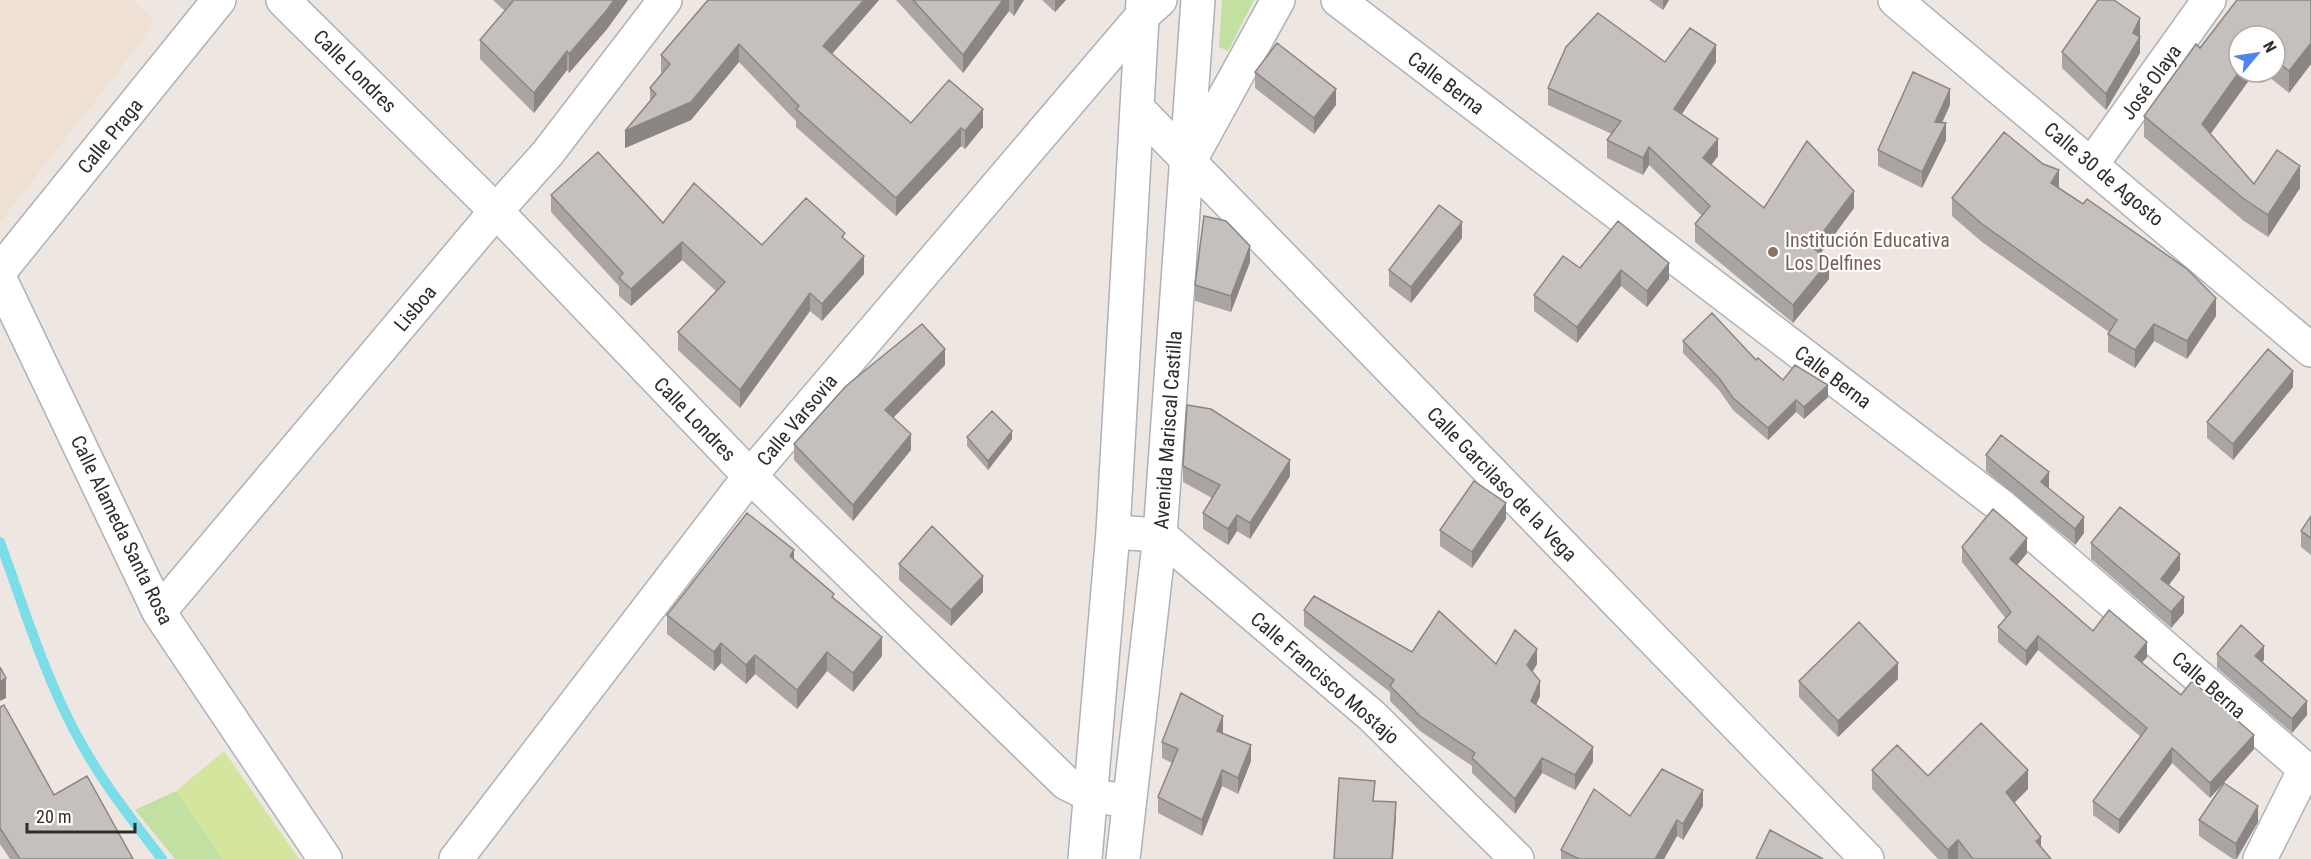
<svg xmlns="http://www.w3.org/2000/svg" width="2311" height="859" font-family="'Roboto Condensed',sans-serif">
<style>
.education{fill:#eee0d2}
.green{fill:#c1e0a1}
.pitch{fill:#d4e69e}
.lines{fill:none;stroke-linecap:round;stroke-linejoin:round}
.stream{stroke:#7bdde8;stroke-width:10}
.minor-casing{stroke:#adb1b8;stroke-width:36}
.tertiary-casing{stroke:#adb1b8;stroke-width:36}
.secondary-casing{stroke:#adb1b8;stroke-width:36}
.minor{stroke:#fff;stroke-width:33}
.tertiary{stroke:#fff;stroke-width:33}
.secondary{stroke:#fff;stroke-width:33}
.wall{fill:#aaa5a3}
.shaded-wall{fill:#8b8684}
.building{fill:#c6c0bd;stroke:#8b8684;stroke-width:1.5}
.education-dot{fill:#8d6e63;stroke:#fff;stroke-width:2}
.labels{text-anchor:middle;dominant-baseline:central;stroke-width:4.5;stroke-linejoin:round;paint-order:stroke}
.street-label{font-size:20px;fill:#2d2d2d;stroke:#fff}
.education-label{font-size:20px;fill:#785e54;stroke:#fff;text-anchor:start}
</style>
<rect width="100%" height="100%" fill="#eee6e1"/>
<path class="education" d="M0 0H132L154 20 144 38 0 222Z"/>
<path class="green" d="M1222 0H1254L1228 51 1219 47Z
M176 791 223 859H175L135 810Z"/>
<path class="pitch" d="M224 751 299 859H223L176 791Z"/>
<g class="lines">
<path class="stream" d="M0 542C23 605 43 671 74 730 98 777 130 817 162 859"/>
<g class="minor-casing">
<path id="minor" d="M283 0 496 211 750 476 1066 783 1092 796 1129 801
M1338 0 2000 505 2311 774
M1895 0 2311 350
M2092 164 2209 0
M0 271 219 0
M0 279 159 612 325 859
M1113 532 1160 535 1372 716 1517 859
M159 612 496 211 547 154 665 0
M456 859 750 476 1142 16 1160 0
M2260 859 2305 769"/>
</g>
<g class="tertiary-casing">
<path id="tertiary" d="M1138 109 1867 859
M1189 162 1278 0"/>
</g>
<g class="secondary-casing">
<path id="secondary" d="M1085 859 1113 532 1143 0
M1123 859 1160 535 1198 0"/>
</g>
<use href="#minor" class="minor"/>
<use href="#tertiary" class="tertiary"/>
<use href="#secondary" class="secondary"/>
</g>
<path class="wall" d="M493 0H628L607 29 569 73 567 70 534 113 480 59V40L505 11Z
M879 0 832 54 911 123 983 127 965 149 961 146 896 216 796 127V121L739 62 691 120 625 148 650 102V88L662 73 661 72V55Z
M896 0H1024L1014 16 1009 11 963 73Z
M1042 0H1066L1055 12Z
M1649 0H1669L1663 10Z
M2311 0V64L2289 93 2263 72H2275V36H2239L2210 134 2254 184 2300 188 2268 237 2244 221 2144 137V116L2200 48Z
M2140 35 2139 36 2140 53 2106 110 2062 68V52Z
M1665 62H1716L1682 114 1718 156 1711 165 1764 208H1854L1820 254 1829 279 1793 323 1695 242V224L1702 216 1649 165 1643 175 1607 158V140L1612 134 1548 105V88Z
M1255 72 1336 105 1314 134 1255 88Z
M1950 105 1942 123 1946 140 1922 188 1878 166V150Z
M2059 188 2216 316 2187 359 2154 341 2135 368 2108 352V334L2109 332 1982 242 1952 216V198Z
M551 195 663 223 762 245 845 239 864 274 822 321 810 311 740 408 678 350V332L716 291 682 260 631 306 619 296V286L551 212Z
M1618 221 1669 279 1647 307 1621 286 1577 343 1534 311V295L1580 268Z
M1462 238 1411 303 1389 286V270Z
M1250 262 1231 312 1195 301V285Z
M1683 341 1756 360 1783 380 1828 397 1804 419 1796 412 1768 440 1733 410 1719 390 1683 353Z
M945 365 893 418 911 450 853 521 794 460V444Z
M2293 387 2233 460 2207 438V422Z
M967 437 1012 439 988 470 967 446Z
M1986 455 2049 488 2084 533 2075 545 1986 471Z
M1183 466 1290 476 1250 539 1237 531 1228 545 1203 529V513L1212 498 1183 482Z
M2311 516V555L2301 547V531Z
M1506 519 1472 568 1440 546V530Z
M2091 543 2180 570 2169 585 2184 613 2171 628 2091 559Z
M1962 547 2027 553 2017 565 2093 631 2147 657 2142 663 2181 695 2254 749 2210 798 2172 763 2119 834 2093 815V801L2141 737 2038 650 2026 666 1998 642V627L2006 619 1962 562Z
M794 560 834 599 882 656 853 692 827 671 797 709 755 674 746 684 721 663 714 671 667 634V615Z
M899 564 983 592 951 626 899 580Z
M1304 610 1412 652 1496 664H1537L1533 671 1540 696 1536 705 1593 762 1575 790 1542 773 1515 814 1472 773V766L1420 731 1390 701V692L1304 626Z
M2217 654 2264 660 2262 662 2307 715 2292 733 2217 668Z
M1898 679 1838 737 1799 697V681Z
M0 707 54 795 133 859H10L0 844Z
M1223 732V734L1251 761 1238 794 1222 786 1202 836 1158 813V797L1172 763 1162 758V742Z
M1872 770 1928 776 2028 789 2014 803 2041 848 2051 859H1938L1872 789Z
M1703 806 1683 840 1677 836 1664 859H1561V850L1630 816Z
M2199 820 2258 822 2237 859H2233L2199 836Z"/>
<path class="shaded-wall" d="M614 0H628L607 29 569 73V54Z
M864 0H879L823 64V46Z
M1003 0H1009V11L963 73V55Z
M1014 0H1024L1014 16Z
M1055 0H1066L1055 12Z
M1663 0H1669L1663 10Z
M2140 18V35L2133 48 2140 37V53L2106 110V94Z
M2311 43V64L2289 93V71Z
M739 44V62L691 120 625 148V131Z
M1716 45V62L1674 126V109Z
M567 51V70L534 113V93Z
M2239 72H2255L2202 146V124Z
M1336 89V105L1314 134V118Z
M1950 89V105L1935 138V122Z
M983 109V127L965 149V131Z
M1946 123V140L1922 188V172Z
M961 128V146L896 216V198Z
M1718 139V156L1703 176V158Z
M1649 147V165L1643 175V158Z
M2300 166V188L2268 237V215Z
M2059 170V188L2051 183Z
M1854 191V208L1812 265V247Z
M1462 222V238L1411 303V287Z
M682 242V260L631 306V289Z
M1250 246V262L1231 312V296Z
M864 256V274L822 321V304Z
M1829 261V279L1793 323V305Z
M1669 263V279L1647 307V291Z
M1621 270V286L1577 343V327Z
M810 293V311L740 408V390Z
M2216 298V316L2187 359V341Z
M2154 324V341L2135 368V350Z
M945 349V365L885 426V410Z
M2293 371V387L2233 460V444Z
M1828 385V397L1804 419V407Z
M1796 400V412L1768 440V428Z
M1012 431V439L988 470V461Z
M911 434V450L853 521V505Z
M1290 460V476L1250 539V523Z
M2049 472V488L2041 482Z
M1506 503V519L1472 568V552Z
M1237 515V531L1228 545V529Z
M2084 517V533L2075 545V529Z
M2027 538V553L2010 574V559Z
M794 550V569L790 556Z
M2180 554V570L2161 595V579Z
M983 576V592L951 626V610Z
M2184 597V613L2171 628V612Z
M2038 636V650L2026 666V651Z
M882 637V656L853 692V673Z
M2147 642V657L2135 671V657Z
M721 643V663L714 671V652Z
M2264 646V660L2255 670V656Z
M1537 649V664L1527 680V665Z
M827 652V671L797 709V690Z
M755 655V674L746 684V665Z
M1898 663V679L1838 737V721Z
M6 678V698L0 701V682Z
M1540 681V696L1531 716V701Z
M2307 701V715L2292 733V719Z
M1223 716V732L1217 747V731Z
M2254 735V749L2210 798V783Z
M1251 745V761L1238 794V778Z
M1593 747V762L1575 790V775Z
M2172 748V763L2119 834V820Z
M1542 758V773L1515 814V799Z
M1222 770V786L1202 836V820Z
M2028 770V789L2006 811V792Z
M1703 790V806L1683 840V824Z
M1396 802V818L1393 859H1392Z
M2258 806V822L2236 859V844Z
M1677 820V836L1664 859H1655Z
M2041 837V856L2036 841Z
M1958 840V859H1948V850Z"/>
<path class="building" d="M514 0H614L607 10 569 54 567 51 534 93 480 40Z
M708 0H864L823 46 911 123 949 80 983 109 965 131 961 128 896 198 796 109 799 106 739 44 691 102 625 131 656 94 650 88 670 64 661 55Z
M913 0H1003L963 55Z
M2098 0H2114L2140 18 2133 33 2140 37 2106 94 2062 52Z
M2237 0H2311V43L2289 71 2275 60V36H2239V72L2202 124 2254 184 2277 150 2300 166 2268 215 2244 199 2144 116 2196 44 2200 48Z
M1598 13 1665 62 1690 28 1716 45 1674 109 1718 139 1703 158 1764 208 1807 141 1854 191 1812 247 1829 261 1793 305 1695 224 1710 206 1649 147 1643 158 1607 140 1621 121 1548 88 1566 47Z
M1277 43 1336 89 1314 118 1255 72Z
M1913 72 1950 89 1935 122 1946 123 1922 172 1878 150Z
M2004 132 2043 164 2059 170 2051 183 2083 204 2087 199 2187 269 2216 298 2187 341 2154 324 2135 350 2108 334 2117 320 1982 224 1952 198Z
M598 152 663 223 694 183 762 245 806 198 845 233 842 237 864 256 822 304 810 293 740 390 678 332 725 282 682 242 631 289 619 278 623 273 551 195Z
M1439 205 1462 222 1411 287 1389 270Z
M1204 216 1226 221 1250 246 1231 296 1195 285Z
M1618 221 1669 263 1647 291 1621 270 1577 327 1534 295 1563 256 1580 268Z
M1712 313 1756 360 1758 358 1783 380 1795 365 1828 385 1804 407 1796 400 1768 428 1733 398 1719 378 1683 341Z
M922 324 945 349 885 410 911 434 853 505 794 444 846 386Z
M2268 349 2293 371 2233 444 2207 422Z
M1187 405 1211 409 1290 460 1250 523 1237 515 1228 529 1203 513 1220 485 1183 466Z
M992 411 1012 431 988 461 967 437Z
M2001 435 2049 472 2041 482 2084 517 2075 529 1986 455Z
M1474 481 1506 503 1472 552 1440 530Z
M2120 507 2180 554 2161 579 2184 597 2171 612 2091 543Z
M1993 509 2027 538 2010 559 2093 631 2109 610 2147 642 2135 657 2181 695 2192 681 2254 735 2210 783 2172 748 2119 820 2093 801 2147 728 2038 636 2026 651 1998 627 2011 612 1962 547Z
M747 513 794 550 790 556 834 594 832 597 882 637 853 673 827 652 797 690 755 655 746 665 721 643 714 652 667 615Z
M2311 516V538L2301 531Z
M932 526 983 576 951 610 899 564Z
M1314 596 1412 652 1439 611 1496 664 1515 630 1537 649 1527 665 1540 681 1531 701 1593 747 1575 775 1542 758 1515 799 1472 758 1475 753 1420 716 1390 686 1394 680 1304 610Z
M1859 622 1898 663 1838 721 1799 681Z
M2241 625 2264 646 2255 656 2307 701 2292 719 2217 654Z
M0 667 6 678 0 682Z
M1181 693 1223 716 1217 731 1251 745 1238 778 1222 770 1202 820 1158 797 1178 749 1162 742Z
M4 705 54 795 87 776 133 859H20L0 828V707Z
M1981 723 2028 770 2006 792 2041 837 2036 841 2051 859H1973L1958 840 1948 850 1872 770 1897 745 1928 776Z
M1662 769 1703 790 1683 824 1677 820 1655 859H1579L1561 850 1594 789 1630 816Z
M1339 778 1375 781 1373 801 1396 802 1392 859H1334Z
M2224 783 2258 806 2236 844 2199 820Z
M1770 830 1823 859H1756Z"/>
<circle class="education-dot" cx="1773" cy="252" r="6"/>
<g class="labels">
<g class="street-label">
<text transform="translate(355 71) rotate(45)">Calle Londres</text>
<text transform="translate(2151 82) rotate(-54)">José Olaya</text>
<text transform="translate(1446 83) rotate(37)">Calle Berna</text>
<text transform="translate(110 136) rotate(-51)">Calle Praga</text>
<text transform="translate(2104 174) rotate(40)">Calle 30 de Agosto</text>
<text transform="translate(415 308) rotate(-50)">Lisboa</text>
<text transform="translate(1833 377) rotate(37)">Calle Berna</text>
<text transform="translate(695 419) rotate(46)">Calle Londres</text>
<text transform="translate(797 420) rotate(-50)">Calle Varsovia</text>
<text transform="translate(1168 430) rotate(-86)">Avenida Mariscal Castilla</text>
<text transform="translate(1502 484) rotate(46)">Calle Garcilaso de la Vega</text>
<text transform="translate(122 530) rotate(64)">Calle Alameda Santa Rosa</text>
<text transform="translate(1325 678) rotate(41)">Calle Francisco Mostajo</text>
<text transform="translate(2209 685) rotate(41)">Calle Berna</text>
</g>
<g class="education-label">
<text x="1785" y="240">Institución Educativa<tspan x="1785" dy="23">Los Delfines</tspan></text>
</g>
</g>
<g transform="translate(2257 54) rotate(61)"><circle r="28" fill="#ffffff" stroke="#ababab" stroke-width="1.5"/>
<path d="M0-4.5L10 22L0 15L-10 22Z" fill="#4c85ef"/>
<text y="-9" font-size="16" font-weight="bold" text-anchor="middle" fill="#2d2d2d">N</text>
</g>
<path d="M27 823v9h108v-9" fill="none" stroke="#2d2d2d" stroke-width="3"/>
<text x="36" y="823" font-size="18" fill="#2d2d2d" stroke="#ffffff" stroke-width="4.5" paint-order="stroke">20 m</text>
</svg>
